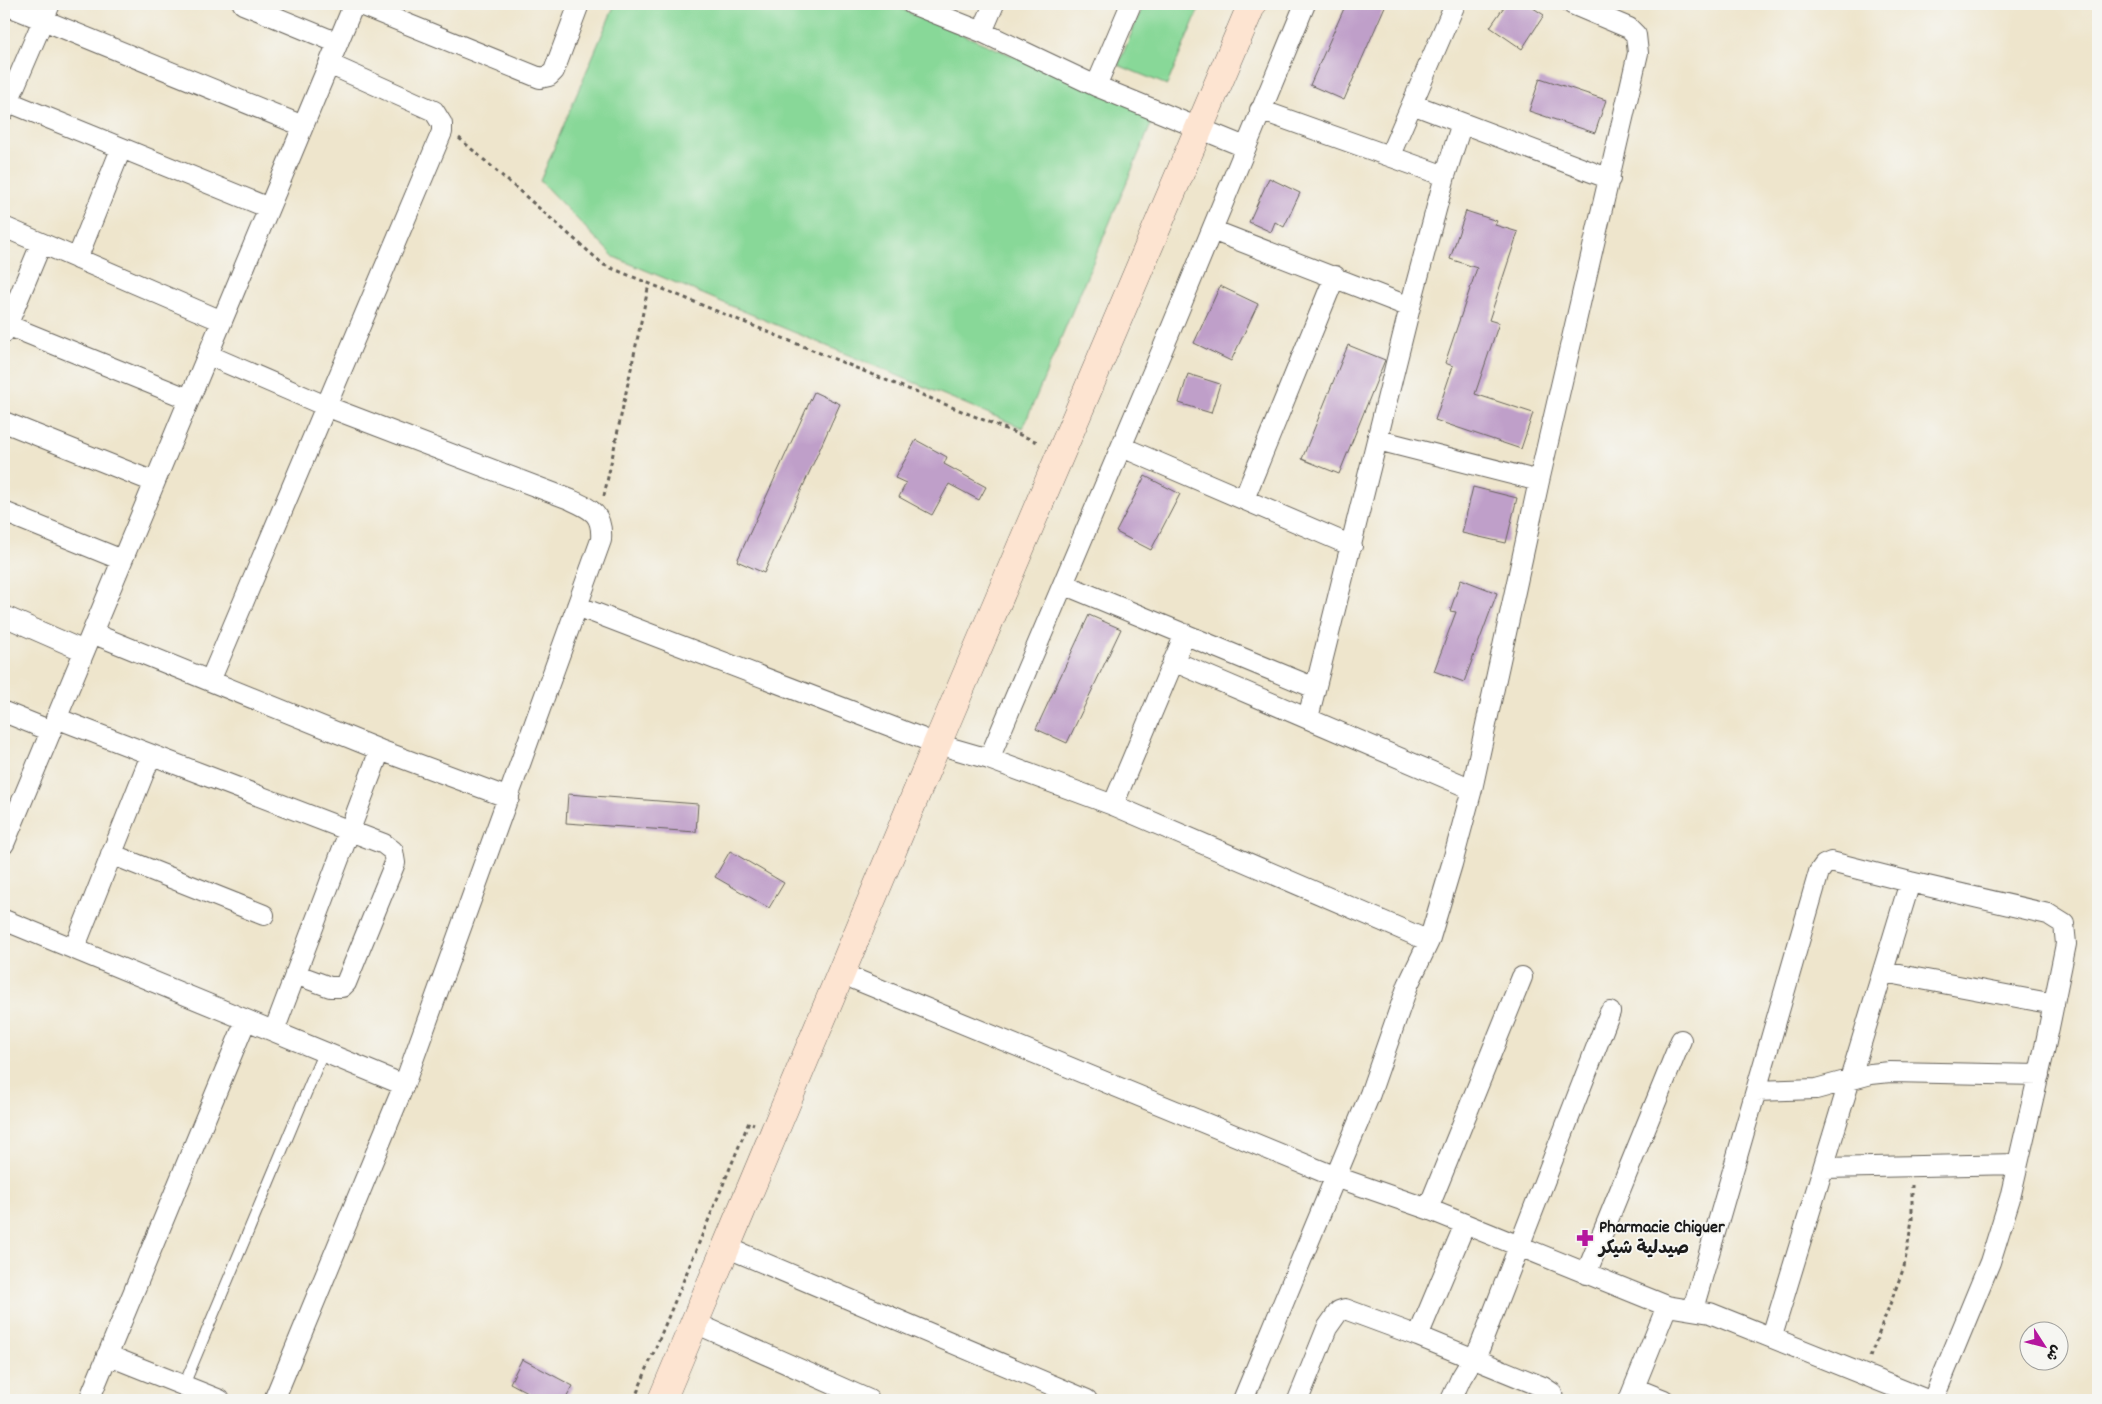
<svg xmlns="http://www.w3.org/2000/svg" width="2102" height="1404" font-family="Dekko,'Playpen Sans Arabic',sans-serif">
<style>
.green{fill:#88d898;stroke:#527a5a}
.building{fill:#bf9fc9}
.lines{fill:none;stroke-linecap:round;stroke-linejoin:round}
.service-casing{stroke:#66625a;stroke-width:12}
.minor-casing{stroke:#66625a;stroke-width:22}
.secondary-casing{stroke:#66625a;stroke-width:29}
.path{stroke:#66625a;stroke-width:3;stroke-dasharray:4 4;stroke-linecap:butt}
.service{stroke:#fff;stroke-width:10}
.minor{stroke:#fff;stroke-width:20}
.secondary{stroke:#fde4d1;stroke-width:28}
.labels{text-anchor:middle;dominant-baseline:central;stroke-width:4;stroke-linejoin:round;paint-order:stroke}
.poi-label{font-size:18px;font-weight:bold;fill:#1c1c1c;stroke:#f6f6f2;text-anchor:start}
</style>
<rect width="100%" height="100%" fill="#f6f6f2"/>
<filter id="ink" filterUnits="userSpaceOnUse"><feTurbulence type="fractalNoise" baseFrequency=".02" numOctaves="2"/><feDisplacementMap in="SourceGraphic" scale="10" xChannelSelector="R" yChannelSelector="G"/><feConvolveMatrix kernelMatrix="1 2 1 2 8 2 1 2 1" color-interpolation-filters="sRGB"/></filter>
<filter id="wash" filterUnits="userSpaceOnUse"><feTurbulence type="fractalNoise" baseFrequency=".0096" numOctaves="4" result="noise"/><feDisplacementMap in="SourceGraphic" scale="20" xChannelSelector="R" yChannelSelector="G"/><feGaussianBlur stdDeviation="1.12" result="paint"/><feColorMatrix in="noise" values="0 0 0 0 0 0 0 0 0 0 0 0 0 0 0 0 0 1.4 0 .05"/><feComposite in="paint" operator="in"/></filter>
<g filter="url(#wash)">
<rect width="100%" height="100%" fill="#eee5cc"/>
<path class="green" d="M615 4H889L1155 115 1023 428 614 257 540 181Z
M1144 4H1201L1167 85 1118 65Z"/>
<g id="blocks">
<path class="building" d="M1346 4H1386L1344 100 1310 85Z
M1506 4H1527L1544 15 1522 49 1490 27Z
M1540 78 1606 100 1595 133 1529 111Z
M1269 178 1300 193 1284 227 1275 222 1271 232 1249 222Z
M1466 211 1497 221 1495 225 1518 232 1489 320 1499 323 1475 394 1533 413 1521 449 1435 420 1453 366 1445 363 1477 268 1450 259Z
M1220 286 1258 304 1231 361 1194 343Z
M1348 345 1385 360 1339 474 1302 459Z
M1188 374 1220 384 1211 413 1179 403Z
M814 392 840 404 764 573 737 561Z
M916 440 947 457 944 464 986 487 979 500 949 484 932 515 899 497 906 483 895 478Z
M1145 476 1180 494 1151 550 1116 532Z
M1473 487 1517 498 1506 543 1462 533Z
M1461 579 1497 593 1464 682 1434 671 1456 612 1450 611Z
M1089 615 1121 629 1067 743 1036 729Z
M568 794 698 804 696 832 566 823Z
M730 851 784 883 769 908 715 877Z
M522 1359 573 1386 565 1400H542L510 1383Z"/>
</g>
</g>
<g filter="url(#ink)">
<use href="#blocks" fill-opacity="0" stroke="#66625a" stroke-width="1"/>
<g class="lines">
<g class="service-casing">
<path id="service" d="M184 1385 323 1053"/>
</g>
<g class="minor-casing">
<path id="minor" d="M4 4 303 126
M243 4 338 43
M358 4 540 78 549 76 554 71 579 4
M912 4 982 32 1096 86 1245 147
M982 32 994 4
M1096 86 1131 4
M4 100 269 208
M1412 104 1610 179
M1260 110 1445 176
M4 111 50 4
M1390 155 1455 4
M4 227 222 321
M1212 230 1410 307
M77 259 121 149
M7 325 189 399
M4 333 41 244
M208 355 328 407 569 499C591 509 603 513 601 540L404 1085 274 1400
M4 422 154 482
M1378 440 1539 481
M1122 447 1352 546
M1244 499 1335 276
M4 512 122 560
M1063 584 1315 688
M577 606 937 744 989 759 1113 805 1429 941
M4 616 84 651
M92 633 380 750 509 798
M1173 661 1472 789
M210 681 442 132V124L434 111 329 64
M4 712 51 731
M56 718 384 844 393 851 395 863 346 983 342 987H330L295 974
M1308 718 1410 307 1445 176 1462 123
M989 759 1171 329 1305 4
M1113 805 1185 634
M4 844 354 4
M111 854 264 915
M4 920 404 1085
M74 949 151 755
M1884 972 2054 1004
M840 973 1336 1177 1428 1209 1667 1306 1710 1313 1927 1400
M274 1031 380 750
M1756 1091 1816 1089 1871 1074 1890 1072 2039 1075
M1824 1168 2018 1164
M1428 1209 1522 977
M726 1247 1087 1400
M1586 1274 1681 1040
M1693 1309 1819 872 1824 865 1831 862 1910 882
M693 1322 869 1400
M1418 1336 1465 1224
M1772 1336 1910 882 2048 914 2064 924 2066 944 2045 1047 2010 1198 1990 1262 1933 1400
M107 1355 220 1400
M1634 1388 1664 1400
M89 1400 246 1020
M1243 1400 1370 1094 1408 985 1429 941 1452 864 1472 789 1539 481 1638 53 1636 35 1629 28 1572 4
M1298 1400 1327 1328 1339 1311 1345 1309 1418 1336 1543 1387 1552 1393 1553 1400
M1451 1400 1461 1378 1480 1347 1610 1012
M1629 1400 1667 1306"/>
</g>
<g class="secondary-casing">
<path id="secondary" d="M662 1400 937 744 1252 4"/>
</g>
<path class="path" d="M459 138 604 265 1040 443
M604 496 649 284
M1870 1357 1904 1267 1912 1220V1185
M634 1400 749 1122 754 1124"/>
<use href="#service" class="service"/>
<use href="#minor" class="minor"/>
<use href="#secondary" class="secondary"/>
</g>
</g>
<defs>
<g id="pharmacy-bare" transform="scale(1.35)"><path d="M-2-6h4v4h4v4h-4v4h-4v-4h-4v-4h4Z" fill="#b5179e" stroke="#f6f6f2" stroke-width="2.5" paint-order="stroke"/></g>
</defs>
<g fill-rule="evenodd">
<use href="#pharmacy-bare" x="1585" y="1238"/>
</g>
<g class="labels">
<g class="poi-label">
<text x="1599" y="1228">Pharmacie Chiguer<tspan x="1599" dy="21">صيدلية شيكر</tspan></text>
</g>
</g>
<rect width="2102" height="1404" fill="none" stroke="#f6f6f2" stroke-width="20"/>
<g transform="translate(2044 1346) rotate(126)"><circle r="24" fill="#f6f6f2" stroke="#9f9f9c"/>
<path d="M0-4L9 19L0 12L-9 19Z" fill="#b5179e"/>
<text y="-8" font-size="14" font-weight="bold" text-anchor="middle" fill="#1c1c1c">ش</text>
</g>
</svg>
